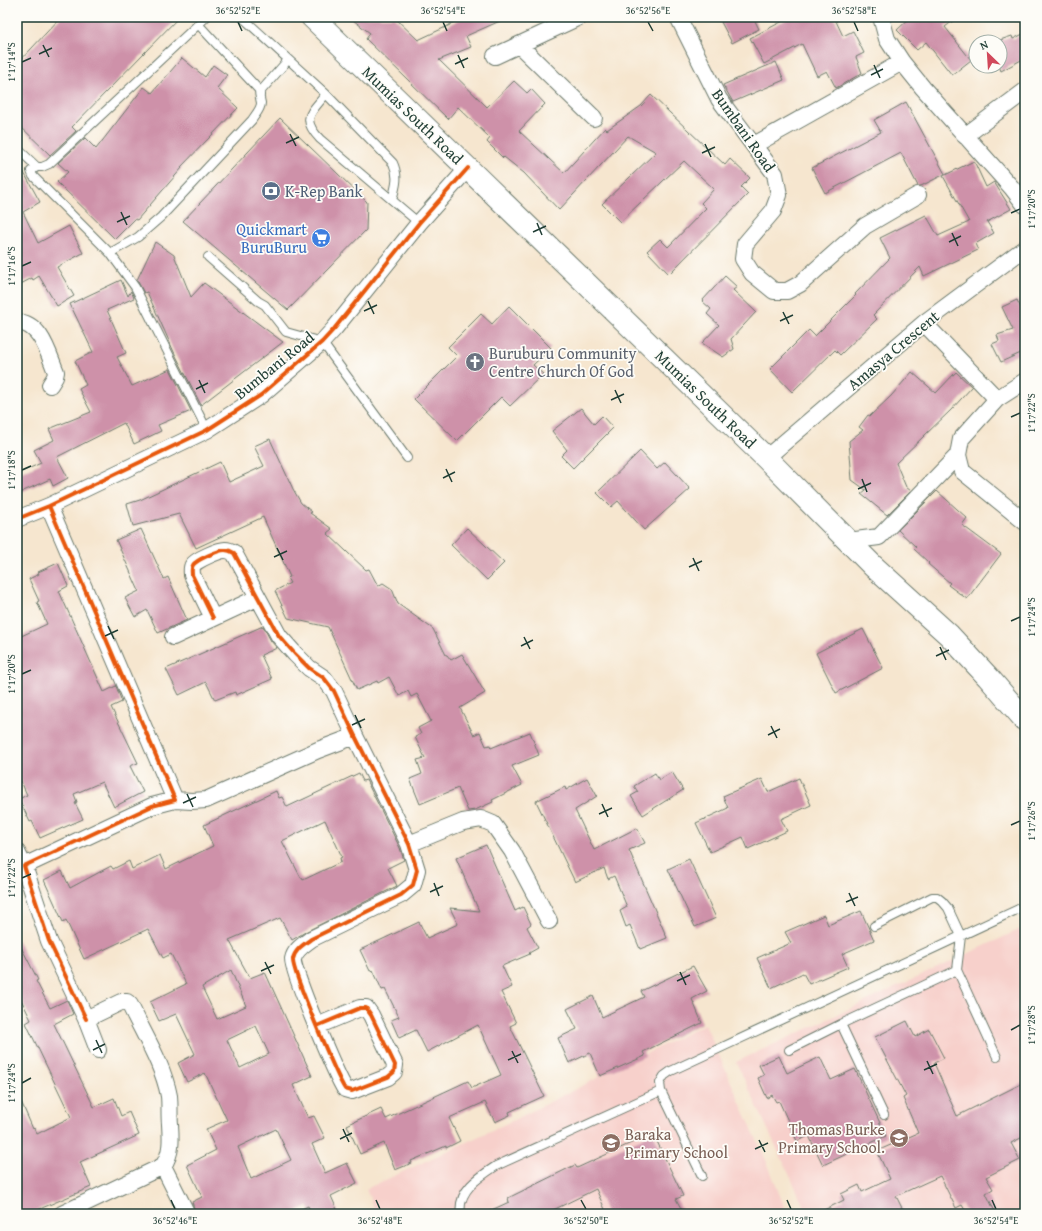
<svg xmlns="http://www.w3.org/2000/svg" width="1042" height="1231" font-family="'Gentium Book Plus',serif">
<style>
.built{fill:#f7d0cb}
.building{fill:#ce91a9;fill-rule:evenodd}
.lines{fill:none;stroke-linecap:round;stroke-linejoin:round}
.lane-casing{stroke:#6a786a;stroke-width:10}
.street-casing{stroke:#6a786a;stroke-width:18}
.secondary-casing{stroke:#6a786a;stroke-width:24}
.lane{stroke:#fff;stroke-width:8}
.street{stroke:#fff;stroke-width:16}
.secondary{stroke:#fff;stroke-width:22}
.cycleway-casing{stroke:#fdfcf7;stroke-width:6}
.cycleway{stroke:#e8590c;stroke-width:4}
.ticks{fill:none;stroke:#1f3d34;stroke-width:1.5}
.labels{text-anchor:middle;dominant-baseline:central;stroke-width:3.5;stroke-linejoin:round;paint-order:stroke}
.street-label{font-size:16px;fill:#1f3d34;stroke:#fdfcf7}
.service-label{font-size:16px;fill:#4e5e75;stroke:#fdfcf7;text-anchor:start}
.shop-label{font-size:16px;fill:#366cbe;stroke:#fdfcf7;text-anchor:end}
.worship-label{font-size:16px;fill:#5b616d;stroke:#fdfcf7;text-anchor:start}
.education-label{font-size:16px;fill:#785e54;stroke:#fdfcf7;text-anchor:end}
.neatline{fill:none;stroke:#1f3d34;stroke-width:1.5}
.ticks-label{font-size:10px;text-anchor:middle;fill:#1f3d34}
</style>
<rect width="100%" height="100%" fill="#fdfcf7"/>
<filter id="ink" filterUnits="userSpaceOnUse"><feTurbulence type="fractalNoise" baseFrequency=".025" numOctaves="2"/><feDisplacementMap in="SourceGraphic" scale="8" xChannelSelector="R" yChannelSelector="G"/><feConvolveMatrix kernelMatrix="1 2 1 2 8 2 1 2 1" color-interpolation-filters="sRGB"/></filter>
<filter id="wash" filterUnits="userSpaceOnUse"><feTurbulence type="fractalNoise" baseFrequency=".012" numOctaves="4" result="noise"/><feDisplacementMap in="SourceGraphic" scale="16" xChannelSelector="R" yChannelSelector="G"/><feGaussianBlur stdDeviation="0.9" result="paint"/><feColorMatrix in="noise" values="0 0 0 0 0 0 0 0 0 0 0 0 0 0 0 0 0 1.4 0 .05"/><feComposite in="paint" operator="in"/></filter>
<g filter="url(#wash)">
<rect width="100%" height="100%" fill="#f6e6cf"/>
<path class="built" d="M1025 927V1214H808L736 1062Z
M705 1024 769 1167 787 1214H376L366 1189 518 1118Z"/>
<g id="blocks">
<path class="building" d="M61 17H179L72 127 76 131 50 155 17 123V64Z
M349 17H394L418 40 450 25V24L465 17H509L466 36 471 47 439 60 487 107 514 81 527 93 531 89 545 104 519 131 564 173 605 128 607 130 641 106 651 95 725 165 730 159 750 178 741 187 748 194 669 274 647 251 660 239 668 247 706 208 701 203 714 189 684 161 620 222 602 204 656 152 628 136 559 210 524 173 504 157 503 158 487 142 490 138 458 107 448 119 366 39 370 33Z
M730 17H753L759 29 732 43 721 22Z
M791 17H834L843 36 853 31 864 53 856 57 862 73 836 88 827 71 817 76 802 44 764 64 750 38Z
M911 17H958L945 27 971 60 952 75 926 42 917 50 897 30Z
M1025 33V58L1001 71 999 66H1000V42H994L1012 36 1013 39Z
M182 58 205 77 213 65 227 75 217 88 238 108 181 167 182 168 137 220 135 219 115 239 57 182 68 172 58 163 85 138 96 149 144 87 152 93Z
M776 62 784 80 733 102 723 85Z
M906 102 945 174 921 186H918L901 153 825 193 812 168 881 132 874 120Z
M280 118 367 202 366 230 288 310 183 221Z
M17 160 40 202 23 212 38 243 69 226 83 253 57 267 74 296 57 306 39 276 33 280 32 278 17 286Z
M974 161 986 187 994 182 1011 209 987 222 994 233 975 244 978 250 924 276 920 267 873 315 877 319 840 355 835 350 792 392 770 369 809 330 815 336 856 295 855 294 890 258 880 238 926 215 938 236 969 222 943 176Z
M155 242 174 255 191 297 204 283 283 342 201 405 174 352 147 292 144 293 137 280Z
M725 276 737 287 733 290 756 312 731 339 734 349 723 357 702 343 719 325 707 314 711 309 702 301Z
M121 280 128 296 131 291 134 298 107 310 126 353 117 357 132 386 170 369 191 411 158 425 161 431 134 444 124 423 57 457 68 478 53 486 50 479 17 494V474L41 463 34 450 54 440 49 429 91 412 79 389 86 385 75 361 93 352 70 304Z
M1017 300 1025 317V356L1023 352 1001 362 992 344 999 341 997 335 1013 330 1002 307Z
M509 306 551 348 533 365 543 374 510 406 501 397 457 441 414 399 457 356 448 347 481 314 492 324Z
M912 372 936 393 956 372 972 387 951 410 896 463 906 487 911 491 887 515 861 494 866 490 852 480 849 441 863 430 859 427 868 415 870 416 891 396Z
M581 408 594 424 602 416 613 428 573 468 561 456 567 450 552 431Z
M270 439 293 489 301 503 312 512 310 513 332 529 327 533 366 570 369 569 378 586 383 583 392 589 398 604 433 629 446 655H447L451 660 462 654 485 693 460 708 474 735 480 732 486 746 490 745 491 748 530 732 539 755 512 766 522 785 492 800 493 802 475 810 468 811 458 788 420 804 410 779 422 774 417 760 425 758 415 737 421 734 418 728 431 721 417 694 411 697 408 691 399 696 389 677 378 683 377 681 357 690 328 627 288 618 275 591 290 583 287 578 290 577 263 517 196 548 179 514 133 526 127 504 140 500 220 462 229 482 264 466 254 446Z
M640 451 657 469 665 462 690 489 644 530 618 501 611 507 597 493Z
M937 491 967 518 962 525 1001 554 967 599 948 585 950 583 928 564 929 563 914 549 916 547 898 530Z
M467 528 504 563 487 580 451 545Z
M141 529 164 579 168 577 187 620 158 633 147 610 135 617 125 598 139 591 116 540Z
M58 563 68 586 59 591 104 692 116 686 122 702 111 707 138 763 130 766 143 792 114 807 102 782 74 794 77 802 75 803 83 819 40 838 32 821 30 822 19 799 27 795 17 772V638L47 624 37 602 39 601 29 579 39 574 38 572Z
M263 626 271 641 277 648 261 655 272 679 236 695 235 692 215 700 206 682 179 695 166 669Z
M863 629 883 668 836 693 816 653Z
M672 772 683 790 643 815 631 796 638 792 634 786 655 773 659 780Z
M359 773 363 781 366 780 400 848 404 860 388 868 397 886 307 931 292 940 280 918 229 940 250 978 265 972 312 1076 293 1085 308 1118 314 1116 325 1138 312 1144 325 1173 347 1163 357 1183 331 1196 339 1214H312L308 1206 291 1214H196L192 1202 202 1197 187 1165 216 1150 206 1129 227 1120 205 1073 187 1082 178 1063 195 1054 176 1014 159 1021 150 1002 186 984 171 954 163 958 148 929 84 959 66 920 63 922 44 880 62 871 70 888 111 866 113 869 129 861 132 869 160 855 166 869 213 846 204 825 276 791 279 798 282 797 287 807ZM325 820 342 857 340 858 341 862 303 880 302 878H301L282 841ZM231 970 246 1006 217 1019 202 987ZM256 1026 269 1054 240 1068 227 1040ZM276 1129 291 1160 251 1179 238 1147Z
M587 778 597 796 575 810 594 850 637 828 645 843 629 850 667 938 640 949 630 925 626 927 620 911 627 907 614 876 608 879 604 868 575 882 536 801 565 787 566 790Z
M799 778 811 805 781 819 787 831 748 849 743 837 710 852 696 823 728 808 723 796 762 779 768 792Z
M486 845 515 911 523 907 531 924 527 927 538 948 529 953 530 954 502 966 512 987 501 992 516 1023 510 1026 544 1096 509 1112 510 1115 495 1122 485 1102 449 1118 460 1141 446 1148V1146L411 1161 412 1163 395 1170 384 1143 360 1154 347 1125 381 1109 386 1119 468 1081 472 1088 501 1075 478 1025 427 1052 416 1030 399 1038 391 1020 399 1017 385 989 382 990 373 970 370 971 360 950 419 922 427 938 458 924 450 908 479 911 456 858Z
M689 859 716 918 695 927 668 869Z
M861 911 874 940 842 954 848 967 809 984 803 973 771 988 757 958 791 943 785 932 824 915 828 925Z
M17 939 38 980 36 981 50 1008 67 1000 73 1014 54 1024 94 1107 114 1098 121 1116 129 1112 139 1135 80 1162 91 1187 28 1214H23L17 1200V1092L33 1129 34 1128 37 1134 71 1117 26 1023 31 1020 17 991Z
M693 966 707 991 692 999 702 1023 643 1052 645 1056 600 1076 590 1053 569 1063 558 1038 577 1029 567 1009 593 996 602 1017 644 997 641 991Z
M907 1021 915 1037 929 1029 944 1058 934 1063 957 1116 1025 1082V1136L1011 1143 1020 1160 986 1177 993 1189 986 1193 996 1214H967L962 1205 956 1208 940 1176 896 1196 905 1214H816L844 1200 841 1194 859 1185 862 1192 890 1179 877 1151 918 1133 903 1098 906 1096 875 1037Z
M779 1056 787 1073 820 1057 831 1080 855 1069 886 1136 823 1165 809 1136 797 1141 779 1101 776 1102 772 1095 767 1098 758 1078 764 1075 759 1065Z
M653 1133 683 1196 676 1199 684 1214H607L596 1189 545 1214H483L509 1202 508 1198 575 1165 577 1168Z"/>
</g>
</g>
<g filter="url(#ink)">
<use href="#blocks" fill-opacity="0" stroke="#6a786a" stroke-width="1"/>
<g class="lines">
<g class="lane-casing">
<path id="lane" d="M242 17 326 94 393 163C399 176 396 186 392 200
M326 94C311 113 300 118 320 139L419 223
M260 96V92L288 60
M17 148 37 167H42L49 164 206 17
M37 167 31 171 33 176 110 253 135 287 207 430
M110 253 138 237 161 217 252 120C255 115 261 109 261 103 260 98 259 95 259 90L198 24
M208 257 258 301 265 305 286 332 322 342 407 458
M874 926 932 897H937L942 901 948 908 961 936 957 970 997 1057
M841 1024 884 1115
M789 1050 841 1024 957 970
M702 1176 661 1091 660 1083 664 1076 671 1071 1025 906
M461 1214C457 1191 479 1177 496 1166L661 1091"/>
</g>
<g class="street-casing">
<path id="street" d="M678 17 719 99 775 174 779 195 773 211 745 244 743 259 752 273 774 291H787L800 284 865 226 918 195
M881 17 887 39 902 62 923 88 1012 188 1025 205
M519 45 594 118
M495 56 579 17
M965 136 1025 91
M754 145 902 62
M17 322C41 323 48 353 56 372L55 377 50 385
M924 323 997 399
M1025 381 997 399 961 439 958 455 962 471 1025 522
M766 458 924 323 1025 248
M49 506 175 800 152 806 24 866 49 941 86 1019
M17 519 49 506 207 430 261 395 322 342 334 329 419 223 468 168
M848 541 879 537 958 455
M213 618 192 575C192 572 191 568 193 565 196 560 219 550 225 550 229 550 231 551 234 553L279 636 295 654 309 668 324 678 334 691 355 736 409 844 417 870 413 885 401 895 311 939C305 944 295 949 293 959 291 969 337 1077 345 1089L352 1091 388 1077 394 1072 395 1065 371 1015 366 1008H360L317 1026
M173 637 257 598
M175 800 192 801 206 800 318 750 355 736
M409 844 463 822 481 819 493 824 512 851 549 921
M17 852 24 866
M163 1166 187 1214
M62 1214 163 1166C172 1153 171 1139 170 1124 169 1115 170 1105 169 1096 163 1064 144 1035 130 1005L127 1002H121L86 1019 98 1050"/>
</g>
<g class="secondary-casing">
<path id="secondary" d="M312 17 766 458 873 566 949 635 988 677 1025 720"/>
</g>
<use href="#lane" class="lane"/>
<use href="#street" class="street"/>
<use href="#secondary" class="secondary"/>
<g class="cycleway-casing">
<path id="cycleway" d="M49 506 175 800 152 806 24 866 49 941 86 1019
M17 519 49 506 207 430 261 395 322 342 334 329 419 223 468 168
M213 618 192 575C192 572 191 568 193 565 196 560 219 550 225 550 229 550 231 551 234 553L279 636 295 654 309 668 324 678 334 691 355 736 409 844 417 870 413 885 401 895 311 939C305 944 295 949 293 959 291 969 337 1077 345 1089L352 1091 388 1077 394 1072 395 1065 371 1015 366 1008H360L317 1026"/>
</g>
<use href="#cycleway" class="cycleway"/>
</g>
</g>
<path class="ticks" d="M238 22 242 31M443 22 447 31M648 22 653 31M854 22 858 31M43 45 49 57M39 54 52 48M458 55 464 68M22 62 31 58M455 64 468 58M874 65 880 78M871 75 883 69M290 134 296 146M286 143 299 137M705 144 711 157M702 153 715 147M121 212 127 225M1011 213 1020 209M117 222 130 216M537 223 542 235M533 232 546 226M952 233 958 246M949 242 961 236M22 266 31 262M368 301 374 314M364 311 377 305M783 312 789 324M780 321 793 315M199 380 205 393M196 389 208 383M615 390 621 403M611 400 624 394M1011 417 1020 413M446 469 452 482M22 470 31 466M443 478 455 472M862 479 867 492M858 489 871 483M277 548 283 560M274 557 287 551M693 558 699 571M689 567 702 561M1011 621 1020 617M108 626 114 639M105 636 118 630M524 637 530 649M521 646 533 640M940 647 946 660M936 656 949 650M22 674 31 670M355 715 361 728M352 725 365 719M771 726 777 738M768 735 780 729M187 794 193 807M183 803 196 797M602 804 608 817M599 814 612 808M1011 825 1020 821M22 878 31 874M434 883 439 896M430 892 443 886M849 893 855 906M846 902 858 897M265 962 271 974M261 971 274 965M680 972 686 985M677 981 690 975M1011 1030 1020 1025M96 1040 102 1053M93 1050 105 1044M512 1051 518 1063M508 1060 521 1054M927 1061 933 1074M924 1070 937 1064M22 1083 31 1078M343 1129 349 1142M340 1139 352 1133M759 1140 765 1152M755 1149 768 1143M171 1200 175 1209M376 1200 380 1209M581 1200 586 1209M787 1200 791 1209M992 1200 996 1209"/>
<defs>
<g id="bank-disc" transform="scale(1)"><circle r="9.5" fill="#5c6f8a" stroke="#fdfcf7"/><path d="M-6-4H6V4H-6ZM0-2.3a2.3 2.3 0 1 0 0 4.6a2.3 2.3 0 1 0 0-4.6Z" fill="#fff"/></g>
<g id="supermarket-disc" transform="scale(1)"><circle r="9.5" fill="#3f7fe0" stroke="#fdfcf7"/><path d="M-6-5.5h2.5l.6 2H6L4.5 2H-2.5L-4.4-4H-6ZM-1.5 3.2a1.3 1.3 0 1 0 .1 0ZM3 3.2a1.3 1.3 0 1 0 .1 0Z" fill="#fff"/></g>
<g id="church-disc" transform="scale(1)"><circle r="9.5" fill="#6b7280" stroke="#fdfcf7"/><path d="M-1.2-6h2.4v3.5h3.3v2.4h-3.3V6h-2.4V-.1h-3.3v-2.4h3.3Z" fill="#fff"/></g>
<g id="school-disc" transform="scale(1)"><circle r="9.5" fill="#8d6e63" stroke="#fdfcf7"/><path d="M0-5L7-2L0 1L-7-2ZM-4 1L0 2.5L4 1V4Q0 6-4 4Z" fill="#fff"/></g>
</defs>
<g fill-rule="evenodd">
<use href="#bank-disc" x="271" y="191"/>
<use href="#supermarket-disc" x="321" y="238"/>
<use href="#church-disc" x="475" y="362"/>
<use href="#school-disc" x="899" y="1138"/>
<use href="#school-disc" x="611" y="1143"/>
</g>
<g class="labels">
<g class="street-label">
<text transform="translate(413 115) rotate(44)">Mumias South Road</text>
<text transform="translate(744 130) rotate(55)">Bumbani Road</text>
<text transform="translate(893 350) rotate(-40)">Amasya Crescent</text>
<text transform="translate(274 365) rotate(-39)">Bumbani Road</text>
<text transform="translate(706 399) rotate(44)">Mumias South Road</text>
</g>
<g class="service-label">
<text x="285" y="191">K-Rep Bank</text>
</g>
<g class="shop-label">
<text x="307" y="229">Quickmart<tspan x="307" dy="18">BuruBuru</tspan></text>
</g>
<g class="worship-label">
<text x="489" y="353">Buruburu Community<tspan x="489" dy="18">Centre Church Of God</tspan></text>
</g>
<g class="education-label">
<text x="885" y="1129">Thomas Burke<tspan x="885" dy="18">Primary School.</tspan></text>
<text x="625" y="1134" text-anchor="start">Baraka<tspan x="625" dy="18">Primary School</tspan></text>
</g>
</g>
<rect width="1042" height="1231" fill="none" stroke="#fdfcf7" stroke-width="44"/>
<g transform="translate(988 54) rotate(335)"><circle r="19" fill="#fdfcf7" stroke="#a4b0a9"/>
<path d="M0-3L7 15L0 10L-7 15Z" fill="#d1495b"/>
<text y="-6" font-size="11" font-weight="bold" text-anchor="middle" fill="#1f3d34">N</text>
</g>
<rect x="22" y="22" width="998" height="1187" class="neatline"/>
<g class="ticks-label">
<text x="238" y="14">36°52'52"E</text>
<text x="443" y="14">36°52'54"E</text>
<text x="648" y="14">36°52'56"E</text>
<text x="854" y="14">36°52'58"E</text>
<text transform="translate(11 62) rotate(-90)" y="4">1°17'14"S</text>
<text transform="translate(1031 209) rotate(-90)" y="4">1°17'20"S</text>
<text transform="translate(11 266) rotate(-90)" y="4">1°17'16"S</text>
<text transform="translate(1031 413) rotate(-90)" y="4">1°17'22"S</text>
<text transform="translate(11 470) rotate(-90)" y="4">1°17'18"S</text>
<text transform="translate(1031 617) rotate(-90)" y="4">1°17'24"S</text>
<text transform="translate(11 674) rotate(-90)" y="4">1°17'20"S</text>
<text transform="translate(1031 821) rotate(-90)" y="4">1°17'26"S</text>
<text transform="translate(11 878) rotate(-90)" y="4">1°17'22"S</text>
<text transform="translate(1031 1025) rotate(-90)" y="4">1°17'28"S</text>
<text transform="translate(11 1083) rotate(-90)" y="4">1°17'24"S</text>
<text x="175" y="1224">36°52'46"E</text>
<text x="380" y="1224">36°52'48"E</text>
<text x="586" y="1224">36°52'50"E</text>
<text x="791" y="1224">36°52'52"E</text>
<text x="996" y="1224">36°52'54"E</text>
</g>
</svg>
